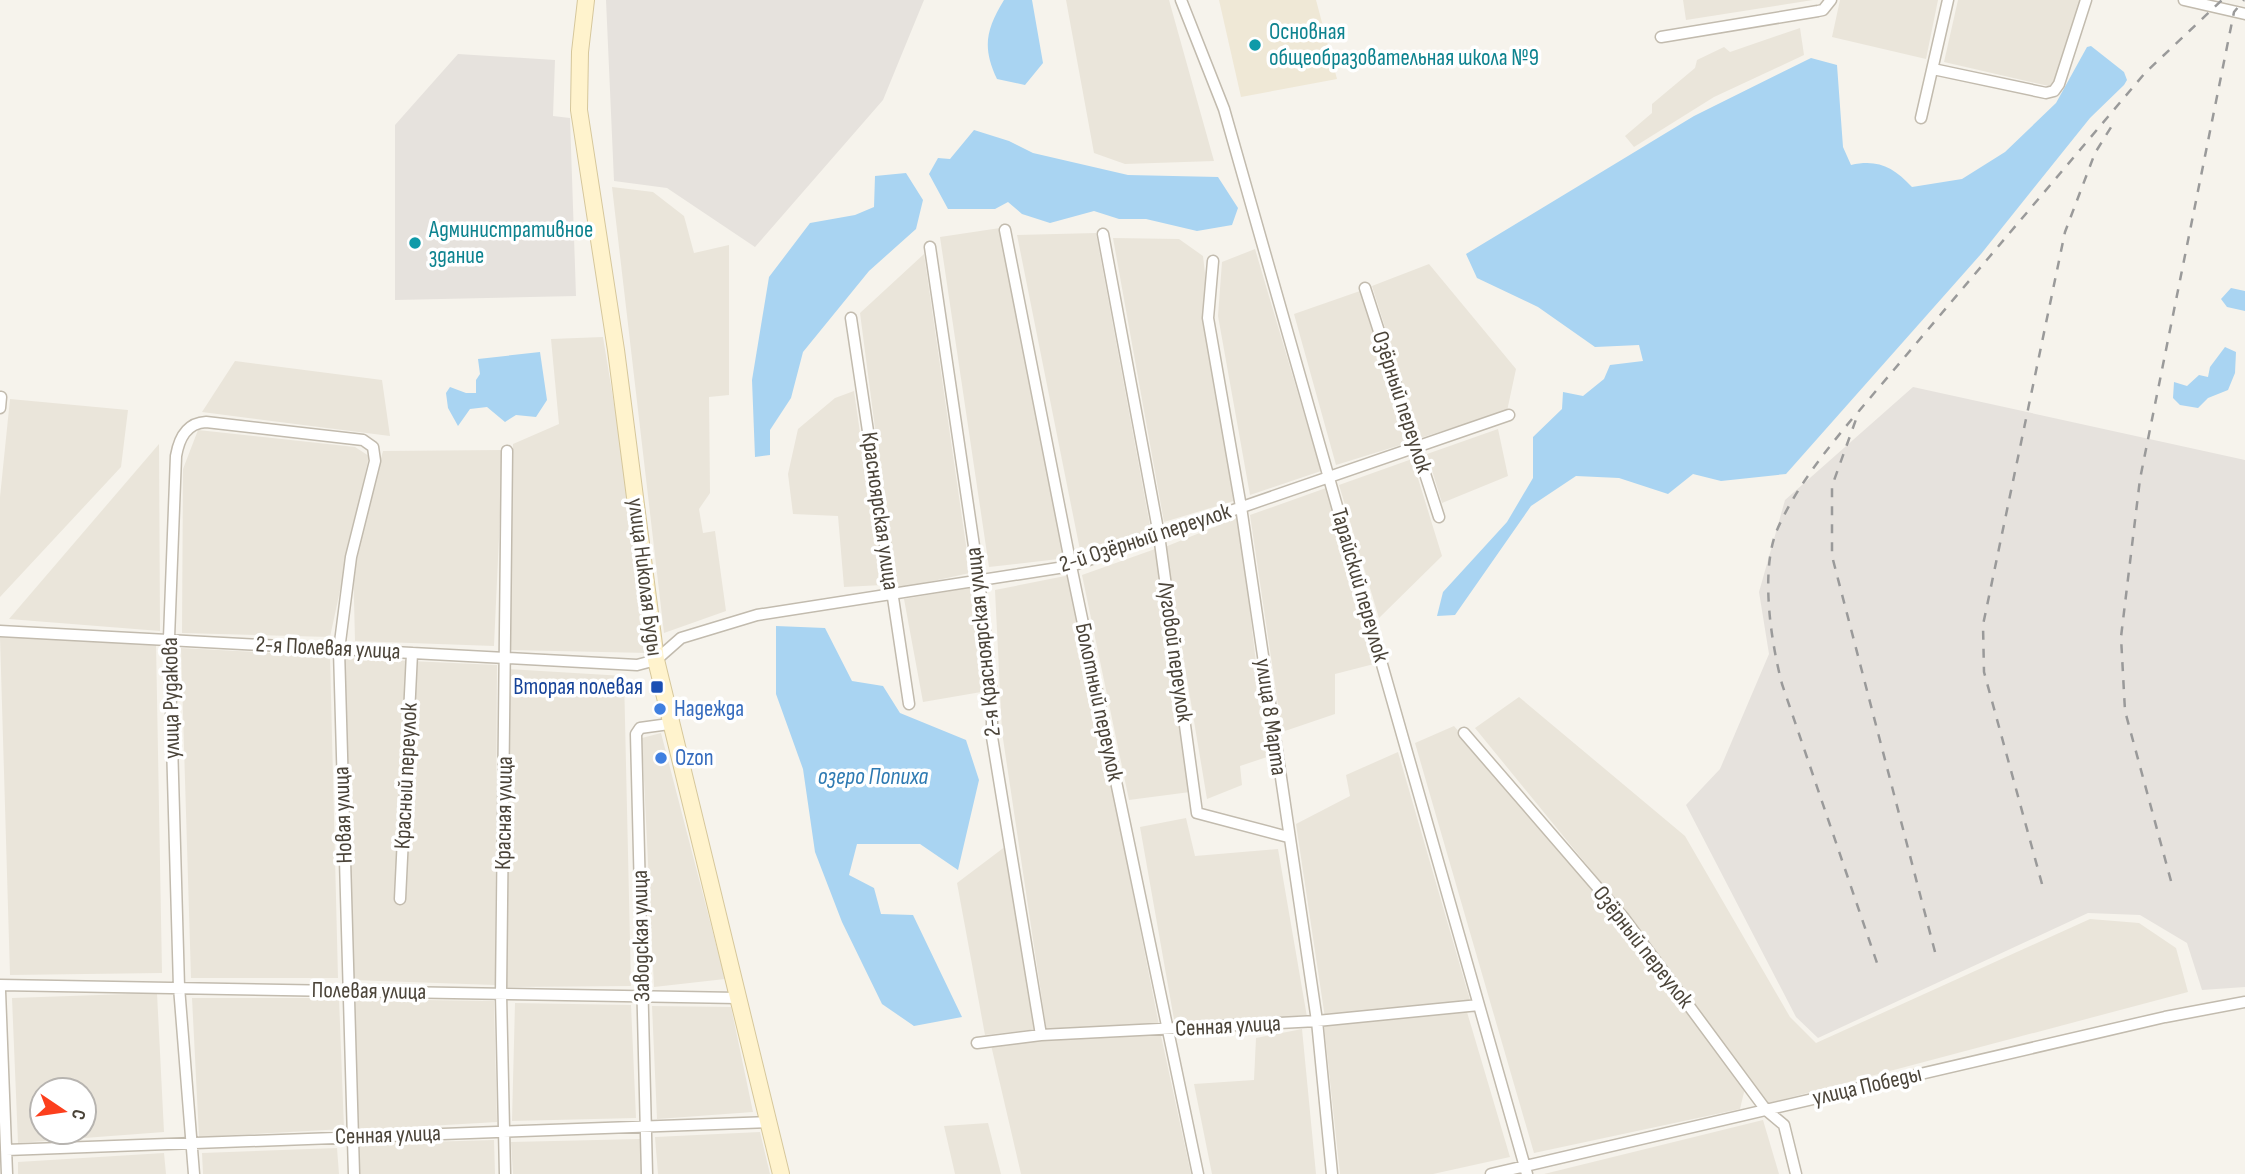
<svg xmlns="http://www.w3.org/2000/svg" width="2245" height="1174" font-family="'Sofia Sans Condensed',sans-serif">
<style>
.residential{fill:#eae5da;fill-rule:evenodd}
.industrial{fill:#e6e2dd}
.education{fill:#efe8d6}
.water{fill:#a9d4f2}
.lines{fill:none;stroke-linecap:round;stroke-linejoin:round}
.street-casing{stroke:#c2bbae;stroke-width:13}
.secondary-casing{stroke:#d6c79b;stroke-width:18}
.street{stroke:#fff;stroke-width:10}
.secondary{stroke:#fff3cd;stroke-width:16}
.rail{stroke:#9a9a9a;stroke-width:2.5;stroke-dasharray:9 9;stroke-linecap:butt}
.culture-dot{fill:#0f9aa8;stroke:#fff;stroke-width:2.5}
.transit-dot{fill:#1a4fb4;stroke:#fff;stroke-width:2.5}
.shop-dot{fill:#3f7fe0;stroke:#fff;stroke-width:2.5}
.labels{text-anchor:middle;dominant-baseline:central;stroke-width:7;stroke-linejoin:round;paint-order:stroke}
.culture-label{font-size:23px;fill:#0d838f;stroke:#fff;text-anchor:start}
.street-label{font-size:23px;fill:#4b4439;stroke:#fff}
.transit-label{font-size:23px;fill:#164399;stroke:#fff;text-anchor:end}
.shop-label{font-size:23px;fill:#366cbe;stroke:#fff;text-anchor:start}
.water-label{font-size:24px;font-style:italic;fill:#2e7ab2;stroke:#fff}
</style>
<rect width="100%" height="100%" fill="#f6f3ec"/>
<path class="residential" d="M1066 0H1169L1214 161 1125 164 1094 153Z
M1683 0H1813L1686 20Z
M1840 0H1938L1926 59 1832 37Z
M1958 0H2081L2053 87 1944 62Z
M1800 28 1804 55 1714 97 1634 147 1625 136 1652 113V104L1695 68 1697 60 1724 47 1730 52Z
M612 187 653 192 684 216 694 253 729 245V395L709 397 710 493 699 509 703 533 715 531 726 611 664 633Z
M1000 228 1067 558 989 567 940 237Z
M1096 233 1151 531 1080 550 1017 235Z
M1113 238 1179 239 1203 256 1219 395 1237 500 1164 522Z
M1255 249 1321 471 1250 495 1218 316 1222 262Z
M924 254 970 573 896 589 860 313Z
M1429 264 1516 369 1507 411 1420 438 1372 286Z
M1360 291 1407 443 1336 465 1294 314Z
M603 337 629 495 649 653 508 650 513 444 559 424 551 339Z
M235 361 382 380 390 436 202 412Z
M854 391 882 585 844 587 838 516 793 514 788 474 798 429 835 398Z
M10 399 128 410 121 467 0 597V497Z
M1498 429 1508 476 1442 503 1427 454Z
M198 430 355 447 369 456 330 637 182 633 183 469Z
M159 444 160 631 9 619Z
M503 450 494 646 355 641 353 560 383 451Z
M1412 459 1442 556 1379 618 1339 485Z
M1326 488 1374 664 1335 674V714L1282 732 1250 515Z
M1239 517 1267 757 1240 766 1242 785 1207 799 1165 547Z
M1158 548 1190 792 1129 800 1082 575Z
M1070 575 1159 1025 1047 1033 1002 732 995 590Z
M974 587 987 691 923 702 904 599Z
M0 637 156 642 162 973 10 975Z
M181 648 330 656 338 978H191Z
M345 658 497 665 495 985 351 980Z
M507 669 624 676 631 986 506 987Z
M1519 697 1685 836 1790 1017 1816 1043 2090 919 2139 923 2176 948 2188 992 1766 1104 1631 919 1475 728Z
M1454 726 1646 951 1745 1088 1740 1109 1534 1153 1415 743Z
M661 733 725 979 654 987 642 738Z
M1398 752 1470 1000 1325 1018 1296 824 1350 796 1346 775Z
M1186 818 1195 856 1278 849 1307 1017 1175 1025 1140 827Z
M1006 846 1037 1029 985 1035 957 883Z
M157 993 164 1132 18 1143 12 998ZM84 1090V1132H42V1090Z
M192 998H339L344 1129 199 1137Z
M351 999 494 1001 497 1122 359 1130Z
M515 1003 631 1005 636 1118 512 1121Z
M652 1006 731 1007 753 1112 657 1119Z
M1467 1012 1510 1157 1433 1174H1340L1324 1025Z
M1302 1029 1316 1174H1212L1194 1084 1254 1080 1256 1038Z
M1160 1031 1191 1174H1021L991 1045Z
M1763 1120 1779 1174H1544Z
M988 1123 1001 1174H955L944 1126Z
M760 1132 770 1174H658L655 1137Z
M640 1139 642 1174H513L511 1142Z
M494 1140 495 1174H357L356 1144Z
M337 1148 339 1174H203L202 1153Z
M164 1153 166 1174H18V1162Z"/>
<path class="industrial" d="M606 0H924L883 100 755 247 667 188 614 181Z
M458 54 555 60 553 116 570 118 576 296 395 300V125Z
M1913 387 2245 460V987L2202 990 2187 943 2140 915 2088 913 1818 1038 1796 1017 1686 805 1720 769 1769 654 1759 592 1785 500Z"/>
<path class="education" d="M1219 0H1316L1337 79 1241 97Z"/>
<path class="water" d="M1004 0H1032L1043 63 1025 85 997 79C982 47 986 30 1004 0Z
M2091 46 2124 72 2127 80 2124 85 2090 118 1981 254 1786 474 1721 481 1693 474 1668 494 1619 478 1576 476 1531 506 1455 615 1437 616 1443 592 1507 522 1533 478V437L1562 409 1563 392 1583 396 1604 379 1610 365 1643 361 1639 345 1595 347 1538 307 1477 278 1466 254 1694 116 1811 58 1837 65 1843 147 1851 165C1878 159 1893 167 1912 187L1962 179 2005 152 2056 103 2087 47Z
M974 130 1009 141 1033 153 1128 175 1218 177 1238 208 1232 225 1197 231 1146 219H1119L1094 211 1050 223 1022 214 1008 202 995 209H948L929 174 938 158 950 159Z
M906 173 923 200 916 229 869 271 803 352 791 398 770 430V455L755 457 752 380 769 277 810 223 855 215 874 207 875 176Z
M2231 288 2245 291V311L2227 307 2221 299Z
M2225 347 2236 352 2235 373 2228 390 2208 398 2198 408 2180 405 2173 398 2174 382 2187 386 2199 375 2208 377 2210 367Z
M540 352 547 400 536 417 516 415 505 422 487 407 470 409 458 426 448 408 446 393 450 387 466 393H476V380L480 374 478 359Z
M776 626 825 628 852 681 883 686 900 713 966 740 979 780 958 870 920 844H857L849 875 874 888 881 914 913 915 962 1017 914 1026 882 1004 842 922 815 852 803 769 776 694Z"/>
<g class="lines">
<g class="street-casing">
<path id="street" d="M1181 0 1224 109 1527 1174
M2184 0 2245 14
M1661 37 1818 11 1823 10 1831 0
M1933 69 2046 93 2054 91 2059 84 2086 0
M1921 118 1948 0
M1005 230 1071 566 1198 1174
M1103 234 1159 535 1197 813 1288 837
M930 247 979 580 992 694V737L1041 1035
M1213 261 1208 318 1241 507 1317 1021 1332 1174
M1365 288 1439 517
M851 318 909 704
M0 408 1 397
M0 631 637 665 656 660 681 638 757 615 1071 566 1509 415
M1464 733 1624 918 1766 1110 1784 1125 1796 1174
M400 899 412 653
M0 985 738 998
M0 991 7 1174
M977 1043 1041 1035 1317 1021 1479 1005
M6 1150 769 1122
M194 1174 179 987 169 638 176 456C179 439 186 423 206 422L363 440 373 447 375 461 351 557 339 650 354 1174
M505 1174 501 994 507 451
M647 1174 636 734 640 728 669 724
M1491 1174 2165 1017 2245 1002"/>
</g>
<g class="secondary-casing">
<path id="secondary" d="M586 0 580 52 579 110 616 350 656 660 781 1174"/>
</g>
<use href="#street" class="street"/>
<use href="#secondary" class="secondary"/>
<path class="rail" d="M1852 419C1824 453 1795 489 1777 530 1760 571 1771 642 1782 684L1878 966
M2171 881 2125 711 2121 637 2140 479 2234 12 2244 0
M2042 884 1984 672 1983 625 2065 232 2095 153 2113 124
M1935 952 1832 556V486L1859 411 2145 73 2222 0"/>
</g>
<g class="culture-dot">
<circle cx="1255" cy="45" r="7"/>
<circle cx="415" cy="243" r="7"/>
</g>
<rect class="transit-dot" x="650" y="680" width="14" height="14" rx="3.5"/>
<g class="shop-dot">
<circle cx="660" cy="709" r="7"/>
<circle cx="661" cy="758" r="7"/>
</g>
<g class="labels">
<g class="culture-label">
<text x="1269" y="32">Основная<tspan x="1269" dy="26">общеобразовательная школа №9</tspan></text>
<text x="429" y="230">Административное<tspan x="429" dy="26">здание</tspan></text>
</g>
<g class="street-label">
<text transform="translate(1402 402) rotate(72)">Озёрный переулок</text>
<text transform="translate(880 511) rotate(82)">Красноярская улица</text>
<text transform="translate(1145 538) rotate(-18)">2-й Озёрный переулок</text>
<text transform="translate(645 577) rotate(83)">улица Николая Буды</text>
<text transform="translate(1360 585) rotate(74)">Тарайский переулок</text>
<text transform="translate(983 642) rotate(-96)">2-я Красноярская улица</text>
<text transform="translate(328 648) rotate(3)">2-я Полевая улица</text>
<text transform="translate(1175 652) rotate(82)">Луговой переулок</text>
<text transform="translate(171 698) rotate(-91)">улица Рудакова</text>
<text transform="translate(1099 702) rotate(78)">Болотный переулок</text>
<text transform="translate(1271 717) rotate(82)">улица 8 Марта</text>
<text transform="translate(406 776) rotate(-87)">Красный переулок</text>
<text transform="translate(504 813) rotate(-89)">Красная улица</text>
<text transform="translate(343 815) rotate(-92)">Новая улица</text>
<text transform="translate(641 936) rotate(-91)">Заводская улица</text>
<text transform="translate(1643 947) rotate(52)">Озёрный переулок</text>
<text transform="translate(369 991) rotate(1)">Полевая улица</text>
<text transform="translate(1228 1026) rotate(-3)">Сенная улица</text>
<text transform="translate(1867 1086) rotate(-13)">улица Победы</text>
<text transform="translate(388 1135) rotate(-2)">Сенная улица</text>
</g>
<g class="transit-label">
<text x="643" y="687">Вторая полевая</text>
</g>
<g class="shop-label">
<text x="674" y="709">Надежда</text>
<text x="675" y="758">Ozon</text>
</g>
<g class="water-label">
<text x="873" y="776">озеро Попиха</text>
</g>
</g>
<g transform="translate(63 1111) rotate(103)"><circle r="33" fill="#ffffff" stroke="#b7b4b0" stroke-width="2"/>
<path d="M0-5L12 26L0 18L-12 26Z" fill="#fc3f1d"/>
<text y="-10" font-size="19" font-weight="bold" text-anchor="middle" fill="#4b4439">С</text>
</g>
</svg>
